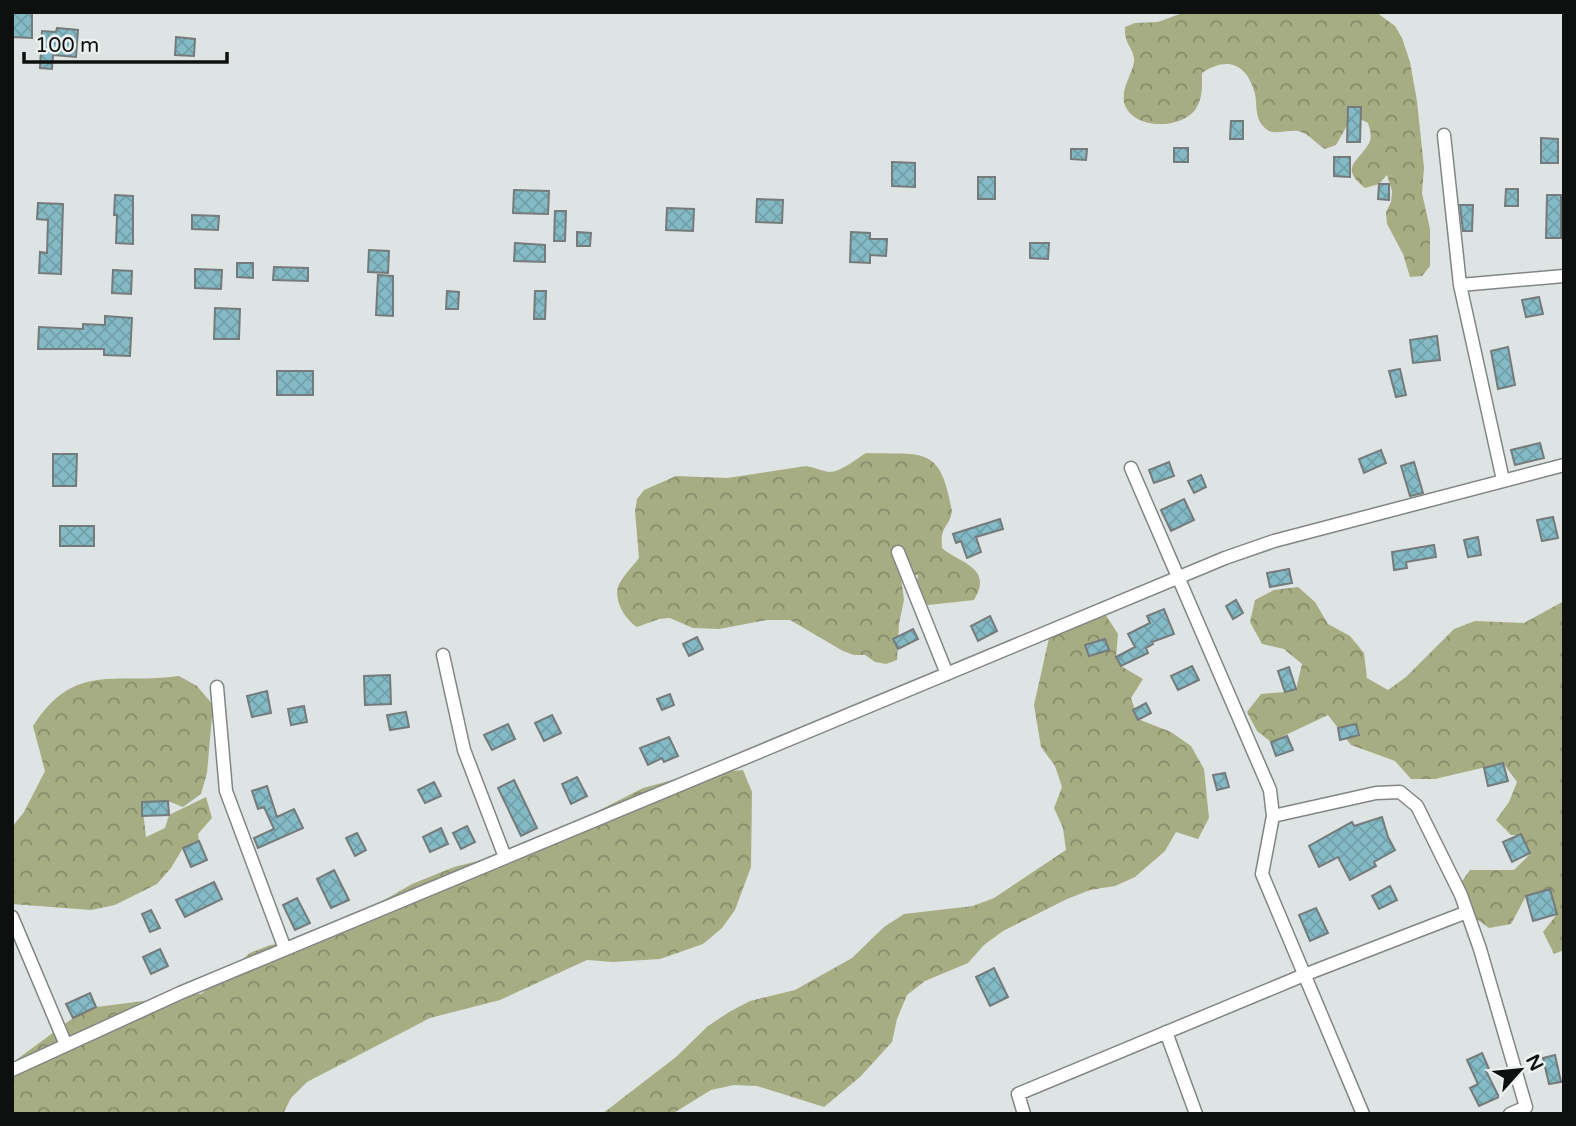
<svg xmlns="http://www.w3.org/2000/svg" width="1576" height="1126" font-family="'Varela Round',sans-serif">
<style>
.forest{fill:url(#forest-crowns)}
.building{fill:url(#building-cross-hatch);stroke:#757a7b;stroke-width:2}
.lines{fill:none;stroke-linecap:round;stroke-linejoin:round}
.minor-casing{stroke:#818685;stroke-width:15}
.minor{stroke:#fff;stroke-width:12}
</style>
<defs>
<pattern id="forest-crowns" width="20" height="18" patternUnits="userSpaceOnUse" patternTransform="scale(1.75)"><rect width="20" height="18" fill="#a7ad83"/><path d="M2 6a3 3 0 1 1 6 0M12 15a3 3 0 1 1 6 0" fill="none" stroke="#868b6a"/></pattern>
<pattern id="building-cross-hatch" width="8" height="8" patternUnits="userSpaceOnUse" patternTransform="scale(1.75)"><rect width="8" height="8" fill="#84bac5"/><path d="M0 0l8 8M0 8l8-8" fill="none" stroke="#719fa8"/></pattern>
</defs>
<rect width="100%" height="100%" fill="#dee4e3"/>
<path class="forest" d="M1185 12H1376L1395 26 1402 38 1410 62 1417 101 1424 168 1422 193 1430 229V266L1422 276 1410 277 1403 254 1387 224 1386 212 1391 202 1392 191 1387 175 1379 184 1365 188C1340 168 1356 163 1368 145 1373 138 1370 130 1368 123L1358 118 1348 124 1336 145 1325 149C1316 144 1309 133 1298 131 1285 129 1272 138 1262 125 1255 116 1257 104 1255 94 1247 63 1227 56 1202 73 1202 86 1203 99 1195 110 1182 127 1146 129 1131 114 1112 96 1136 72 1134 58 1132 46 1124 44 1125 27L1135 23 1158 22Z
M866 453C925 455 940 445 952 511 949 529 940 524 942 548 959 563 994 567 974 600L928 605C918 595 915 588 918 575L901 577 904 600 899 624 897 660 886 664 875 662 865 655H854L843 651 790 620H767L719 629 693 628 670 618 659 619 637 627C626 620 614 602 618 587 621 578 633 566 639 558L635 511 637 499 644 490 676 476 727 478 806 466C814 467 821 471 829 472 841 472 856 459 866 453Z
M1298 587 1315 602 1328 624 1350 636 1364 653 1367 678 1388 690 1406 677 1454 629 1475 621 1524 623 1564 601V950L1554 954 1543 932 1557 914 1550 889 1526 896 1511 924 1489 928 1471 915 1457 888 1470 870H1514L1530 854 1521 835H1511L1496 820 1509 802 1517 782 1503 763 1435 779H1411L1395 761 1351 745 1328 715 1271 742 1257 731 1247 712 1261 694 1285 692 1296 689 1302 664 1284 649 1262 644 1250 622 1255 600 1274 590Z
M1084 609 1105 614 1118 634 1116 657 1121 666 1143 679 1131 698 1138 719 1171 732 1191 746 1204 769 1209 818 1198 839 1176 832 1165 851 1135 877 1115 886 1090 890 1067 899 1003 931 984 945 968 963 925 981 907 995 897 1019 892 1042 860 1077 824 1107 757 1086 734 1085 711 1090 672 1114H602L676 1057 708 1026 729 1012 750 1001 795 990 852 958 884 927 904 914 973 906 994 898 1066 850 1063 828 1054 808 1062 787 1055 766 1041 747 1034 705 1049 638 1065 619Z
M179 676 197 686 213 705 207 773 201 794 183 807 168 801 142 802 146 837 165 828 169 815 206 797 212 818 198 834 199 841 183 848 171 868 157 884 115 905 91 910 12 904V827L24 812 45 771 33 726C75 661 114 685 179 676Z
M743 770 752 792 751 867 735 910 722 928 703 944 660 959 613 962 587 960 500 1000 430 1018 307 1082 291 1098 283 1114H12V1063L73 1018 96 1007 159 999 180 993 201 994 250 953 270 945 317 939 412 884 454 867 521 850 643 788 691 775Z"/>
<path class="building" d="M12 12H32V38L12 37Z
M57 28 78 30 76 57 53 55 52 69 40 68 42 31 56 32Z
M176 37 195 39 194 56 175 55Z
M1348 107H1361L1360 142H1347Z
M1231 121H1243V139H1230Z
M1541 138 1558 139V163H1541Z
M1174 148H1188V162H1174Z
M1071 149H1087L1086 160 1071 159Z
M1334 157H1350V177L1334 176Z
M892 162 915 163V187L892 186Z
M978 177H995V199H978Z
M1379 184H1389V200L1378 199Z
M1506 189H1518V206H1505Z
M514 190 549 191 548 214 513 213Z
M115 195 133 196V244L116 243 117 215H114Z
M1547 195H1561V238H1546Z
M757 199 783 200 782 223 756 222Z
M38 203 63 204 61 274 39 273 40 252 47 253 48 220 37 219Z
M1460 205H1473L1472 231H1463Z
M667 208 694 209 693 231 666 230Z
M555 211H566L565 241H554Z
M192 215 219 216 218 230 192 229Z
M577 232 591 233 590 246H577Z
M851 232 870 233V239H887L886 256 870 255V263L850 262Z
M515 243 545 245V262L514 261Z
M1030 243H1049L1048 259 1030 258Z
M369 250 389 251 388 273 368 272Z
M237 263H253V278L237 277Z
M274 267 308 268V281L273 280Z
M195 269 222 270 221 289 195 288Z
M113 270 132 271 131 294 112 293Z
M378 275 393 276V316L376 315Z
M447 291 459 292 458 309H446Z
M535 291H546L545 319H534Z
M1539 297 1543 314 1526 317 1522 300Z
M215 308 240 309 239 339H214Z
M105 316 132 318 130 356 104 355V349H38L39 327 83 329V324L105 325Z
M1437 336 1440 360 1413 363 1410 340Z
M1508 347 1515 385 1498 389 1491 351Z
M1400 369 1406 395 1396 397 1389 371Z
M277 371H313V395H277Z
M1540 443 1544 458 1515 465 1511 450Z
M1381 450 1386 463 1364 473 1359 459Z
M53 454H77L76 486H53Z
M1169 462 1174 476 1154 483 1149 470Z
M1414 462 1423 493 1410 496 1401 466Z
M1201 475 1206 487 1194 493 1188 481Z
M1184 499 1194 520 1171 531 1161 510Z
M1553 517 1558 538 1542 541 1537 520Z
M1000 519 1003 529 976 537 981 552 967 558 961 541 956 543 953 534Z
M60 526H94V546H60Z
M1478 537 1481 555 1468 557 1464 540Z
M1434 545 1436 557 1406 562 1407 568 1394 570 1392 552Z
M1289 569 1292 583 1270 587 1267 573Z
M1236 600 1243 613 1233 619 1226 606Z
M1164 609 1174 634 1152 642 1153 644 1146 648 1148 653 1121 666 1116 657 1135 647 1128 634 1150 623 1147 616Z
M990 616 997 631 978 641 971 626Z
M913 629 918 639 898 649 893 639Z
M697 637 703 649 689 656 683 644Z
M1105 639 1109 650 1089 656 1085 645Z
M1192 666 1199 680 1178 690 1171 676Z
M1289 667 1296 689 1285 692 1278 671Z
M390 675 391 704 365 705 364 676Z
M267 691 271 713 252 717 247 696Z
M670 694 674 705 662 710 657 699Z
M1146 703 1151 713 1138 720 1133 710Z
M304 706 307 722 291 725 288 709Z
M406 712 409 727 390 730 387 715Z
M552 715 561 733 544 741 535 723Z
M508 724 515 739 492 750 484 735Z
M1356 724 1359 735 1340 740 1338 728Z
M1287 736 1293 750 1276 756 1271 742Z
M669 737 678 756 664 762 662 758 648 765 640 748Z
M1503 763 1508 781 1488 786 1484 768Z
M1225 773 1229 787 1217 790 1213 775Z
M577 777 587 796 571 804 562 784Z
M514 780 537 828 521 836 498 788Z
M434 782 441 796 425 803 418 790Z
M267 786 277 817 294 809 303 828 258 848 254 838 274 829 264 807 258 809 252 791Z
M168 801 169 815 142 816V802Z
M1382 817 1388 837 1395 850 1374 862 1376 866 1350 880 1338 857 1319 867 1309 846 1352 822 1354 826Z
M467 826 475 842 461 849 453 833Z
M441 828 448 844 430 852 423 837Z
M357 833 366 850 355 856 346 838Z
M1521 834 1530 853 1512 862 1503 842Z
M199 841 207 860 191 867 183 848Z
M334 870 349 900 331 908 317 879Z
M214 882 222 899 185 917 176 900Z
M1390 886 1397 900 1379 909 1372 896Z
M1550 889 1557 914 1533 921 1526 896Z
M297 898 310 923 295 930 283 905Z
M1316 908 1328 933 1310 941 1299 915Z
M151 910 160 928 150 932 142 914Z
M160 949 168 966 151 974 143 957Z
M994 968 1008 997 990 1006 976 977Z
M90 993 96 1007 73 1018 66 1004Z
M1482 1053 1489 1069 1486 1071 1499 1097 1479 1106 1470 1088 1478 1084 1467 1060Z
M1555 1055 1561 1082 1549 1084 1543 1058Z"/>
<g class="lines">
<g class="minor-casing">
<path id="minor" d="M1444 135 1460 285 1503 480
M1460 285 1564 276
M1131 468 1270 790 1273 816 1262 874 1363 1114
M898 552 947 674
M443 655 464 750 505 857
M217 687 226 791 285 949
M1273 816 1376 793 1400 792 1417 806 1461 895 1480 949 1526 1107 1510 1114
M12 917 66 1045
M1166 1032 1196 1114
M12 1070 180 993 1225 558 1274 541 1564 465
M1024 1114 1018 1094 1304 975 1467 912"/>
</g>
<use href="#minor" class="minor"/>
</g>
<rect width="1576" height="1126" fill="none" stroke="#0e1010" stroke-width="28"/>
<g transform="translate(1520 1070) rotate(63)" stroke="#ecf1f0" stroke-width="5" paint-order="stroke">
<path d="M0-5L12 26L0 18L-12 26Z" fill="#0e1010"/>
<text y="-10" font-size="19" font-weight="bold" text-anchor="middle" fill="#0e1010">N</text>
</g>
<path d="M24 52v10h203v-10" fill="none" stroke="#0e1010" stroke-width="3.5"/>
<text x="35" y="52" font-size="21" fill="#0e1010" stroke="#ecf1f0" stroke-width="5" paint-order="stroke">100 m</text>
</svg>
